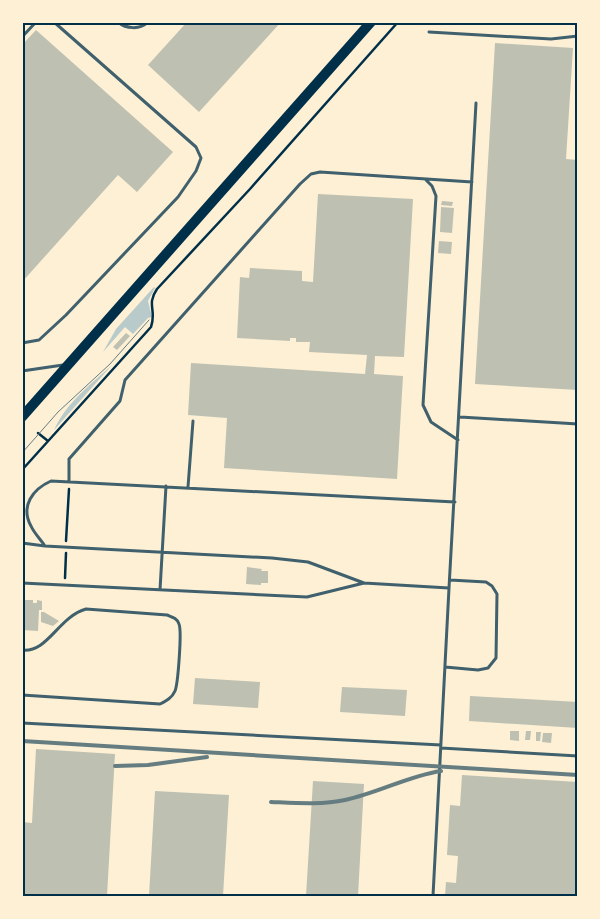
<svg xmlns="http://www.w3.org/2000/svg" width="600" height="919" font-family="'Varela Round',sans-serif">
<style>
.green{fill:#b9caca}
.building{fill:#bec0b2}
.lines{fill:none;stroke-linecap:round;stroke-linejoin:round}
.path{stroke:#003049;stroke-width:2.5}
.service{stroke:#3f606c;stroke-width:3}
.primary{stroke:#003049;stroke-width:10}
.tram{stroke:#657d81;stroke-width:1}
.rail{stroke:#657d81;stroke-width:4}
.neatline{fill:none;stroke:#003049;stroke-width:2}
</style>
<rect width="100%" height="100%" fill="#fdf0d5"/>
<path class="green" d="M154 287 155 288 148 301 152 317 148 318 133 334 125 327 103 352 116 329Z
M112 365 54 430C67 402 90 385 112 365Z"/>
<path class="building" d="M187 22H281L199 112 148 65Z
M36 30 173 152 137 192 118 175 22 282V45Z
M495 43 573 48 566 159 578 160V390L475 384Z
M318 194 413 199 404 357 375 356 374 374 403 376 397 479 224 468 227 418 188 415 191 363 365 374 367 355 309 352 310 342H296V338H290V341L237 338 240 277 249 278 250 268 302 271V281L313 282Z
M442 201 453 202 452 206 441 205Z
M441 207 454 208 452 233 440 232Z
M439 241 452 242 451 254 438 253Z
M126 333 130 336 117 350 113 347Z
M247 567 262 569 261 571H268V583H261V585L246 584Z
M22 600H33V603H37V600L42 601V610H39L38 631 22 630Z
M41 612H44L59 621 53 626 41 622Z
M195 678 260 682 258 708 193 704Z
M342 687 407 690 405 716 340 712Z
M470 696 578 702V728L469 721Z
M510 731H519V741L510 740Z
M526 731H531L530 740H525Z
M536 732H541L540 741H536Z
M543 733H552L551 743 542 742Z
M36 749 115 754 107 896H22V822L32 823Z
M462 775 578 782V896H445L446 882 456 883 458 856 447 855 450 805 460 806Z
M313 781 364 784 358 896H306Z
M155 791 229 795 223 896H149Z"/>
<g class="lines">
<path class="path" d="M38 433 48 441
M22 470 151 327C157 310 146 305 157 289L250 189 398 22
M66 541 69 489
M65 578 66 553"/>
<path class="service" d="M118 22C126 29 140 30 148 22
M429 32 551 39 578 36
M22 37 36 22
M425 179 432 186 436 196 423 405 431 422 458 440
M22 343 39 340 66 315 178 197 196 171 201 158 196 147 54 22
M22 371 63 365
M460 417 578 424
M69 481V459L120 401 125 380 300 184 311 174 320 172 472 182
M188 487 193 421
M22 543 45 546 272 558 308 562 364 583 307 597 22 583
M45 546C41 540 34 533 31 526 20 506 33 489 51 481L455 502
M364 583 449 588 433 896
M449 588 476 103
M160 590 166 486
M22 650C48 653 58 617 86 609L167 615C172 617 177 618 179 624 182 631 178 684 175 691 172 698 166 701 160 704L22 695
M445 667 478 670 488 668 496 658 497 594 492 586 486 582 450 580
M22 723 441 745
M441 748 578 756"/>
<path class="primary" d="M22 417 371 22"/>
<path class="tram" d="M22 453 58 412 110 364 149 320"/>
<path class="rail" d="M22 741 578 775
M115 766 148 765 207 757
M271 802C295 803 322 805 345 800 378 793 408 776 441 771"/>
</g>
<rect width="600" height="919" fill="none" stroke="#fdf0d5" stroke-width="48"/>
<rect x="24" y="24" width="552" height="871" class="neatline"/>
</svg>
